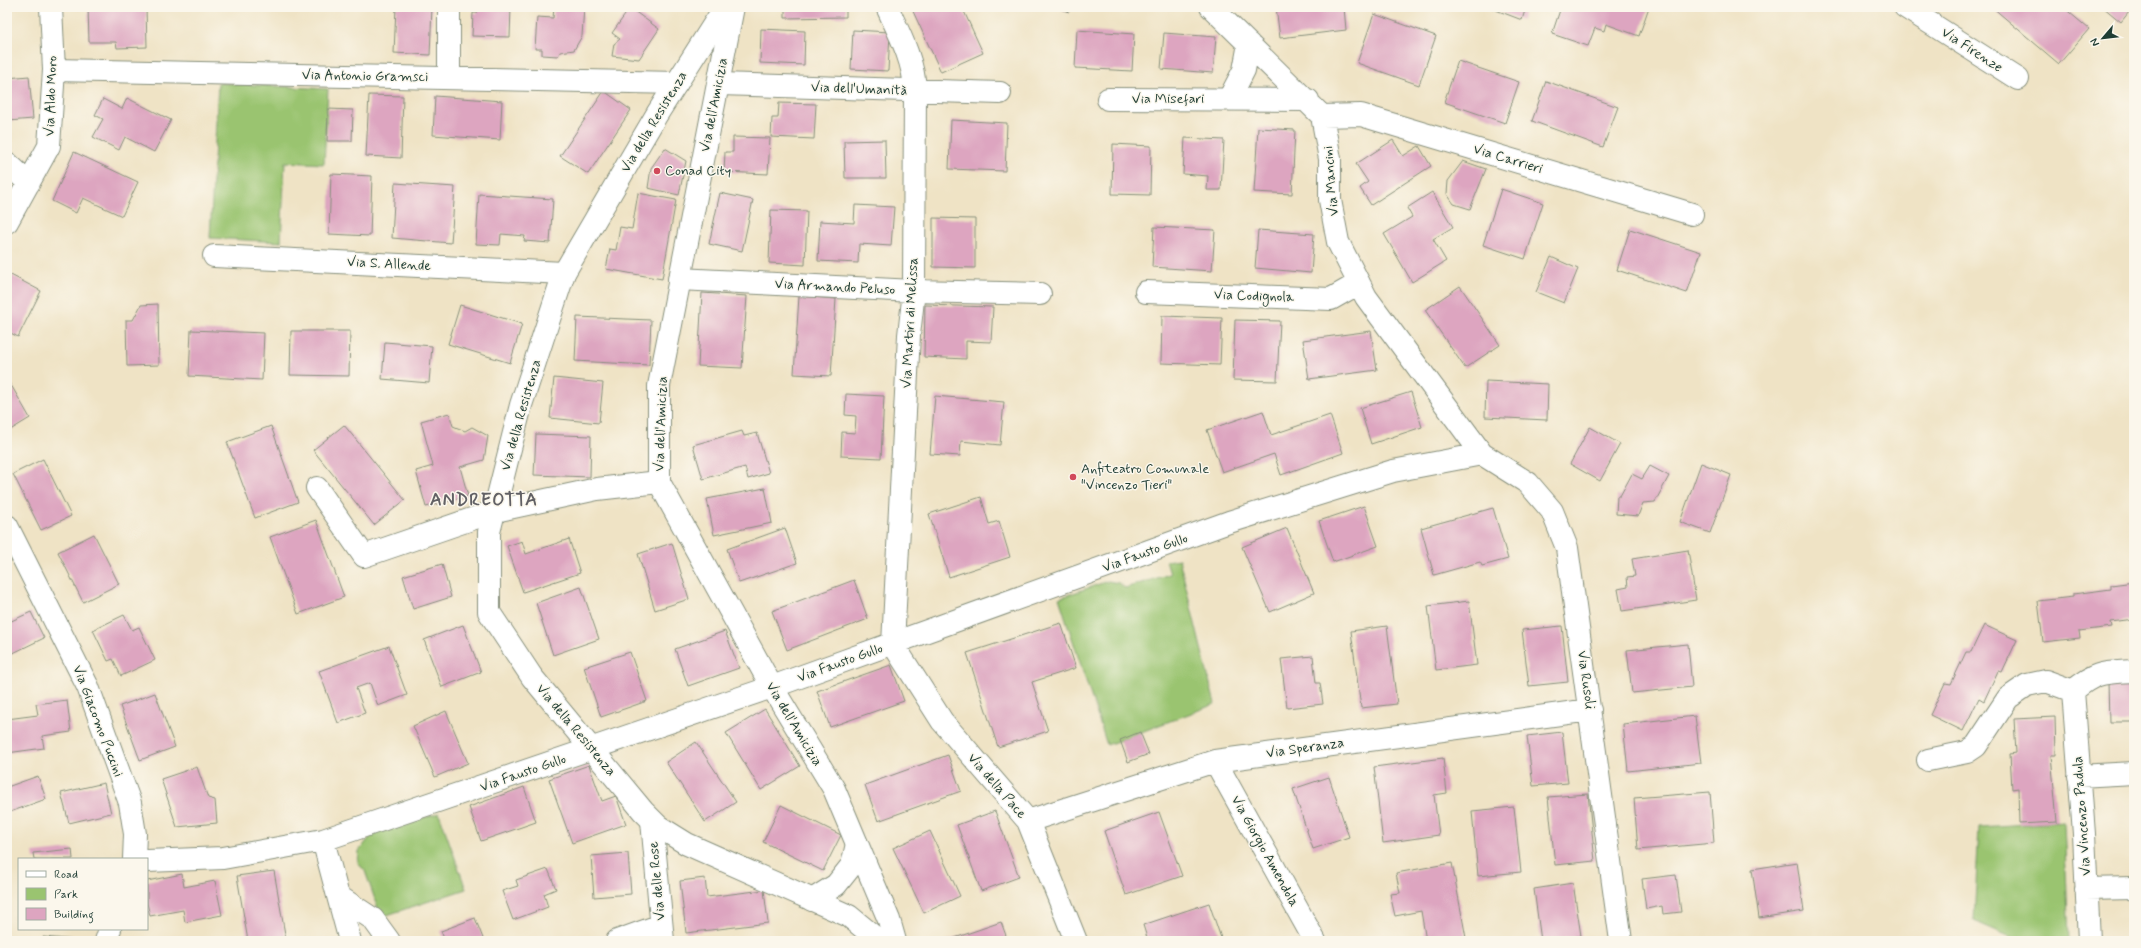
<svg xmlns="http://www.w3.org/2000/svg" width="2141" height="948" font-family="Mynerve,sans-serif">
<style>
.green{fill:#9ac470;stroke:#5c8052}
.building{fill:#dda5c0}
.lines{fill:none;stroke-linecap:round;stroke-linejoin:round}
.street-casing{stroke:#87907c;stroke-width:24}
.secondary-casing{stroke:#87907c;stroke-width:24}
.street{stroke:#fff;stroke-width:22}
.secondary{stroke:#fff;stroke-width:22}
.poi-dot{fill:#d1495b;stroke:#fbf7ec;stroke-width:1.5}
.labels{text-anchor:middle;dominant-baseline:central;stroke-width:3;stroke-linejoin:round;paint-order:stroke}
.street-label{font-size:14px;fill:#1f3d34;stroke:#fbf7ec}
.poi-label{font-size:14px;fill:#1f3d34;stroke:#fbf7ec;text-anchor:start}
.district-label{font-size:18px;font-weight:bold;letter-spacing:1px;fill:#626165;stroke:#fbf7ec}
</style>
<rect width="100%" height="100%" fill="#fbf7ec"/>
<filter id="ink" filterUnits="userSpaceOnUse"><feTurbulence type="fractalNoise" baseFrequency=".025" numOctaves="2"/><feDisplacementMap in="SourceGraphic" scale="8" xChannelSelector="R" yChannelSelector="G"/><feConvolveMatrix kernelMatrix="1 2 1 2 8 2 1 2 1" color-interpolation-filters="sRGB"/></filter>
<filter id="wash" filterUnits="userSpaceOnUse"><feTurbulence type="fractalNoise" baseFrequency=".012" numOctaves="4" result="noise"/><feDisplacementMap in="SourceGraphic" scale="16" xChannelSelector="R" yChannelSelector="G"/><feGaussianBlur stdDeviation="0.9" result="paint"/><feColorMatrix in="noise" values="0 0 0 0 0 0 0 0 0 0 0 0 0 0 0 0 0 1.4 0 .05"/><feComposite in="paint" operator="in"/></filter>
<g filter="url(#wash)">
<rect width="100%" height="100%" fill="#efe3c5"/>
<path class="green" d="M218 83 328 89 324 164 285 162 281 242 210 238Z
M1179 559 1215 704 1107 745 1059 598 1108 581 1119 583 1125 588 1170 574 1166 561Z
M439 813 466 889 381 917 365 871 358 863 359 851 374 832Z
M2064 822 2069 941H2020L1974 921 1979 827Z"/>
<g id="blocks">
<path class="building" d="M88 7H146L147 47 117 48 116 42H89Z
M396 7H432L430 55 394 53Z
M478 7H511L510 37 472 36 473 13H477Z
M554 7H584L582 36 574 50 560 52 558 56 542 55V49H535L537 17 553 18Z
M785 7H846V17L785 18Z
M911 7H962L983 53 941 72Z
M1054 7H1071L1069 12Z
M1276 7H1344L1346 30 1280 38Z
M1488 7H1526L1522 20Z
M1561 7H1649L1639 36 1606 24 1604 31 1595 28 1588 46 1552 34Z
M1992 7H2063L2089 29 2059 64Z
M2103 7H2133L2121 22Z
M630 8 659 29 639 59 612 56 614 44 620 39 612 33Z
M1374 14 1436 36 1419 85 1357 63Z
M761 29 805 31 804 65 760 63Z
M853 30 890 32 888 71 851 69Z
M1077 30 1134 34 1132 71 1075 68Z
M1164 33 1216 37 1213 73 1161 69Z
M1458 61 1519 82 1505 123 1444 102Z
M29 76 33 119 8 121 7 78Z
M1546 81 1618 107 1603 147 1532 121Z
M604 91 631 110 588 174 560 156Z
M369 95 403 96 401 158 366 156Z
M435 96 502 101 500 140 433 135Z
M127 98 171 120 154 152 125 137 119 150 93 137 103 119 95 115 103 99 122 109Z
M779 103 816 104 814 139 771 137 772 118H778Z
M328 109 353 110 352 141H327Z
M951 120 1007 123 1005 171 949 169Z
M1258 128 1295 130 1292 194 1254 192Z
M733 137 770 138 768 174 724 172 725 152H733Z
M1185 138 1224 140 1221 190H1207L1208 176 1183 174Z
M885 140 886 178H845L844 141Z
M1393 140 1403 156 1419 146 1431 166 1371 205 1360 188 1368 182 1356 164Z
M1113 144 1151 146 1150 195 1112 194Z
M665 148 686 161 679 195 648 188 651 168Z
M74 152 138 182 122 216 83 198 76 213 52 201Z
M1463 161 1486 169 1470 209 1454 204 1447 194 1448 181Z
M331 174 372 176 370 236 329 234Z
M395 183 455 187 451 243 392 238Z
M1501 189 1543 203 1525 259 1483 245Z
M1432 192 1453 227 1433 239 1446 261 1412 282 1384 234 1412 217 1407 208Z
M638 193 676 200 662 279 606 269 610 249 616 250 620 227 632 229Z
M720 193 753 200 742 251 709 244Z
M479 194 553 199 550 243 524 241 525 236 501 234 500 245 476 244Z
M855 205 894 207 891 246 859 244 858 263 818 261 820 221 854 223Z
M771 210 807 211 805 265 769 263Z
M933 218 975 219V268L933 267Z
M1154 227 1215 230 1212 271 1152 267Z
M1630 229 1701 252 1687 293 1617 270Z
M1258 230 1314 234 1311 273 1255 268Z
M1551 257 1578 269 1564 303 1536 292Z
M9 274 41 291 18 337 7 331V278Z
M1460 286 1500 345 1465 368 1425 310Z
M702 293 747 296 742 368 698 366Z
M799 296 836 299 831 376 794 374Z
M158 304 159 365 127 366 126 320H133L141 305Z
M460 305 522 324 510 363 448 344Z
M925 305 993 307 991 342 966 341V359L924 357Z
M1162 316 1222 318 1220 365 1161 363Z
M577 317 651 320 649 365 575 361Z
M1235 320 1280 321 1277 381 1233 380Z
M191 330 264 333 262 380 189 376Z
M291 331H350L349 376 290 375Z
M1371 331 1377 370 1309 379 1303 340Z
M385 342 432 346 429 383 382 379Z
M7 378 30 418 7 432Z
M554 378 603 383 599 423 550 418Z
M1486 381 1548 384 1547 420 1485 417Z
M1411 392 1422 427 1371 444 1360 408Z
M846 394 884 396 881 458 841 456 842 432 855 433 856 416 845 415Z
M935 396 1004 402 1000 445 961 441 960 456 930 454Z
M1263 411 1271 435 1330 415 1343 453 1281 475 1274 454 1222 472 1207 430Z
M449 413 453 426 465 431 472 427 488 436 484 460 460 467 468 496 426 507 416 471 433 466 421 421Z
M344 425 405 500 374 525 313 450Z
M271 426 298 502 255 518 227 442Z
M1590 427 1620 444 1600 481 1570 464Z
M742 431 744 436 757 433 769 473 748 479 745 467 703 479 693 445Z
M536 434 591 436 590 477 534 475Z
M43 459 71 516 41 530 13 474Z
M1701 463 1731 475 1710 533 1680 522Z
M1650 466 1669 476 1655 502 1643 503 1638 516 1616 514 1617 496H1620L1632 474 1642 479Z
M765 488 772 523 714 535 707 499Z
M981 497 989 524 999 521 1010 557 949 577 929 514Z
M1364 506 1378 546 1333 562 1319 521Z
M1493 508 1508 559 1482 566 1480 562 1434 575 1421 528Z
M316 520 344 597 298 614 270 537Z
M785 528 797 563 739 583 727 549Z
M1287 528 1314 593 1270 612 1242 547Z
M94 534 119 584 83 602 58 552Z
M569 539 580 573 523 592 507 546 522 541 526 554Z
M672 543 689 599 655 610 638 554Z
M1688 550 1696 600 1622 611 1618 589 1628 587 1627 577 1635 576 1632 559Z
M442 564 451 597 413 609 403 576Z
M854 580 868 619 787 650 772 611Z
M2134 582V619L2111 622 2112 627 2079 631 2080 638 2043 642 2038 601 2073 597V594L2111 589V585Z
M581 587 599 639 553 655 536 603Z
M1469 601 1477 665 1436 670 1428 606Z
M31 612 44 638 7 656V623Z
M124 615 132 630 139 627 155 660 121 676 113 659 108 661 93 630Z
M1061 623 1076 668 1032 682 1048 731 998 747 967 653Z
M463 625 481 672 442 687 424 640Z
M1984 625 2017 640 2002 672 1998 671 1984 701 1979 698 1963 731 1930 715 1945 683 1951 684 1966 652H1971Z
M1387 626 1397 704 1361 708 1351 631Z
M1562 626 1568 682 1529 686 1522 630Z
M725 631 739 668 688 686 675 649Z
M1688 644 1692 687 1632 693 1627 650Z
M389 646 407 695 378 706 370 683 356 688 365 713 338 723 319 671Z
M630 652 647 701 601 717 584 667Z
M1313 656 1316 683H1320L1323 704 1287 708 1281 659Z
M891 665 904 701 830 727 817 691Z
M2134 681V722H2109L2108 682Z
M155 693 175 747 140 760 120 706Z
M67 700 71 732 42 736 44 748 7 753V719L38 715 36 704Z
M765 709 800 766 761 790 726 733Z
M446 711 468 763 435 777 413 726Z
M1695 716 1701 763 1628 771 1623 724Z
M2055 717 2056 755H2051L2057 822 2019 824 2018 788 2012 789 2010 754 2016 753 2014 719Z
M1140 732 1149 754 1128 762 1120 740Z
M1562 732 1568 783 1533 786 1527 736Z
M696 742 736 802 705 822 666 762Z
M948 755 961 791 878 821 865 785Z
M1443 758 1447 793 1434 795 1439 835 1383 843 1374 767Z
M589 765 602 801 616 796 626 824 572 843 549 779Z
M197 767 208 798 215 800 217 823 177 827 161 779Z
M38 776 46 799 10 812 7 803V787Z
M1329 777 1349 837 1313 849 1293 789Z
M104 783 111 813 69 823 61 793Z
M524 787 536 822 481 841 469 807Z
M1710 792 1714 843 1638 850 1634 798Z
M1588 794 1595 861 1555 865 1548 797Z
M781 805 841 835 823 871 763 842Z
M1514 807 1521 872 1478 876 1472 811Z
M995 811 1019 877 981 891 957 825Z
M1159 812 1182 876 1126 895 1104 831Z
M930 831 960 896 924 913 893 848Z
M72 849 73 859H34L33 853Z
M628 853 631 894 594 897 591 856Z
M1797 862 1804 911 1759 918 1752 869Z
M1452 863 1466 938 1448 941H1426L1421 911 1395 916 1390 894 1400 893 1396 873Z
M548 869 556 889 544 894 548 907 513 920 502 891 518 886 516 880Z
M274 871 286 940 248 941 237 876Z
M182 874 184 887 215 881 222 915 185 922 183 910 150 916 147 903V881Z
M1676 875 1681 912 1663 914 1662 906 1646 909 1642 879Z
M705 878 707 897 764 890 768 923 686 933 680 881Z
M1573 883 1581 936 1541 941 1534 889Z
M1209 903 1222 941H1148L1143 925Z
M475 918 484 941H445L441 931Z
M1001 922 1008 941H946Z
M43 937 78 940V941H43Z"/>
</g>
</g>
<g filter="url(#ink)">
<use href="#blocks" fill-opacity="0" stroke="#87907c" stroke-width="1"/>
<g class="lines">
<g class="street-casing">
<path id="street" d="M887 7C899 33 914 61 915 90L914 291 909 335 893 644
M1211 7 1322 116 1330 159V200L1338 242 1366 297 1482 454 1528 483 1552 511 1567 548 1621 941
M1905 7 2018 79
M54 70 677 83
M449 78V7
M719 84 1000 93
M1108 99 1308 100
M1229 99 1244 70 1249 44
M1322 116 1361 115 1692 214
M7 163 29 183
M7 222 49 146 54 70 51 7
M214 256 564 273
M679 279 914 291 1040 294
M1146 292 1331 299 1359 283
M317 488 364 556 495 511 597 489 659 482
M7 526 88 687 130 803 135 834 134 859
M893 644 942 721 1028 821 1076 941
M2073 691 2084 834 2089 941
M2073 691C2096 671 2104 673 2134 671
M1928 760 1967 752 1976 746 2008 698 2027 685 2046 681 2073 691
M1215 761 1315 941
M2079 776 2134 773
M652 821 663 941
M1028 821 1215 761 1590 710
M323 840 350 941
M147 861 223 858 323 840 772 687 1229 522 1393 471 1482 454
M2086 889 2134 888
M338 896 373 919 389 941
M812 900 836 885 852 865 857 844
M106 941 110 929
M617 941 661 925"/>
</g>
<g class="secondary-casing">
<path id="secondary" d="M725 7 657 114 564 273 521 405 489 532V612L532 677 643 811 658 826 687 844 849 916 872 935 875 941
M733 7 659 386V482L772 687 834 789 889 920 895 941"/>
</g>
<use href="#street" class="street"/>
<use href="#secondary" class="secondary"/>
</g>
</g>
<g class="poi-dot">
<circle cx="657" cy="171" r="4"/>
<circle cx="1073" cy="477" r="4"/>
</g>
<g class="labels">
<g class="street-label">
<text transform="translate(1972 50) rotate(33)">Via Firenze</text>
<text transform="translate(365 76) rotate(1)">Via Antonio Gramsci</text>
<text transform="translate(859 89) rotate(2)">Via dell'Umanità</text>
<text transform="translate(51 96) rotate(-88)">Via Aldo Moro</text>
<text x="1168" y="99">Via Misefari</text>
<text transform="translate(714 105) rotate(-79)">Via dell'Amicizia</text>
<text transform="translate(654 122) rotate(-59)">Via della Resistenza</text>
<text transform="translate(1508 159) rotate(17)">Via Carrieri</text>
<text transform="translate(1331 181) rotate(-95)">Via Mancini</text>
<text transform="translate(389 264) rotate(3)">Via S. Allende</text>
<text transform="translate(835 287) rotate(3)">Via Armando Peluso</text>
<text transform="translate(1254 296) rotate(2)">Via Codignola</text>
<text transform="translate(910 323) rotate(-87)">Via Martiri di Melissa</text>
<text transform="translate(521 415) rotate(-74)">Via della Resistenza</text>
<text transform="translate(661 424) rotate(-88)">Via dell'Amicizia</text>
<text transform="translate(1145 553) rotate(-20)">Via Fausto Gullo</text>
<text transform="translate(840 663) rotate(-20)">Via Fausto Gullo</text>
<text transform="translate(1586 680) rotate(82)">Via Rusoli</text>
<text transform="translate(98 721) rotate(69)">Via Giacomo Puccini</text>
<text transform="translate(794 724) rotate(59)">Via dell'Amicizia</text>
<text transform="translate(576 730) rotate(50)">Via della Resistenza</text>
<text transform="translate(1305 748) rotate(-8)">Via Speranza</text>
<text transform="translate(523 773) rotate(-19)">Via Fausto Gullo</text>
<text transform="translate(997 786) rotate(49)">Via della Pace</text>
<text transform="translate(2082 816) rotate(-94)">Via Vincenzo Padula</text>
<text transform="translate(1265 851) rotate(61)">Via Giorgio Amendola</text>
<text transform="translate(657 881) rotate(-95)">Via delle Rose</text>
</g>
<g class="poi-label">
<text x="665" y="171">Conad City</text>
<text x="1081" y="469">Anfiteatro Comunale<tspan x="1081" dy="16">"Vincenzo Tieri"</tspan></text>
</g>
<g class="district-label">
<text x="484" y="500">ANDREOTTA</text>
</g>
</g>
<rect width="2141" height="948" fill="none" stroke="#fbf7ec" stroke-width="24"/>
<rect x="18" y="858" width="130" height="72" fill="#fbf7ec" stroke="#a3ada2"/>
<rect x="26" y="871" width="20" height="6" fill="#ffffff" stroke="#a3ada2"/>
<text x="54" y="878" font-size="12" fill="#1f3d34">Road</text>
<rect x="26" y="888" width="20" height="12" fill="#9ac470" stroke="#a3ada2"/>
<text x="54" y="898" font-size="12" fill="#1f3d34">Park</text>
<rect x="26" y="908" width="20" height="12" fill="#dda5c0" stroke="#a3ada2"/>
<text x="54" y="918" font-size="12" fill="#1f3d34">Building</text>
<g transform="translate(2103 38) rotate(242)" stroke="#fbf7ec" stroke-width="3" paint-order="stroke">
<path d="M0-3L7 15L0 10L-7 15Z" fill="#1f3d34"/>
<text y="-6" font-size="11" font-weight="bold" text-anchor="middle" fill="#1f3d34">N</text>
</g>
</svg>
